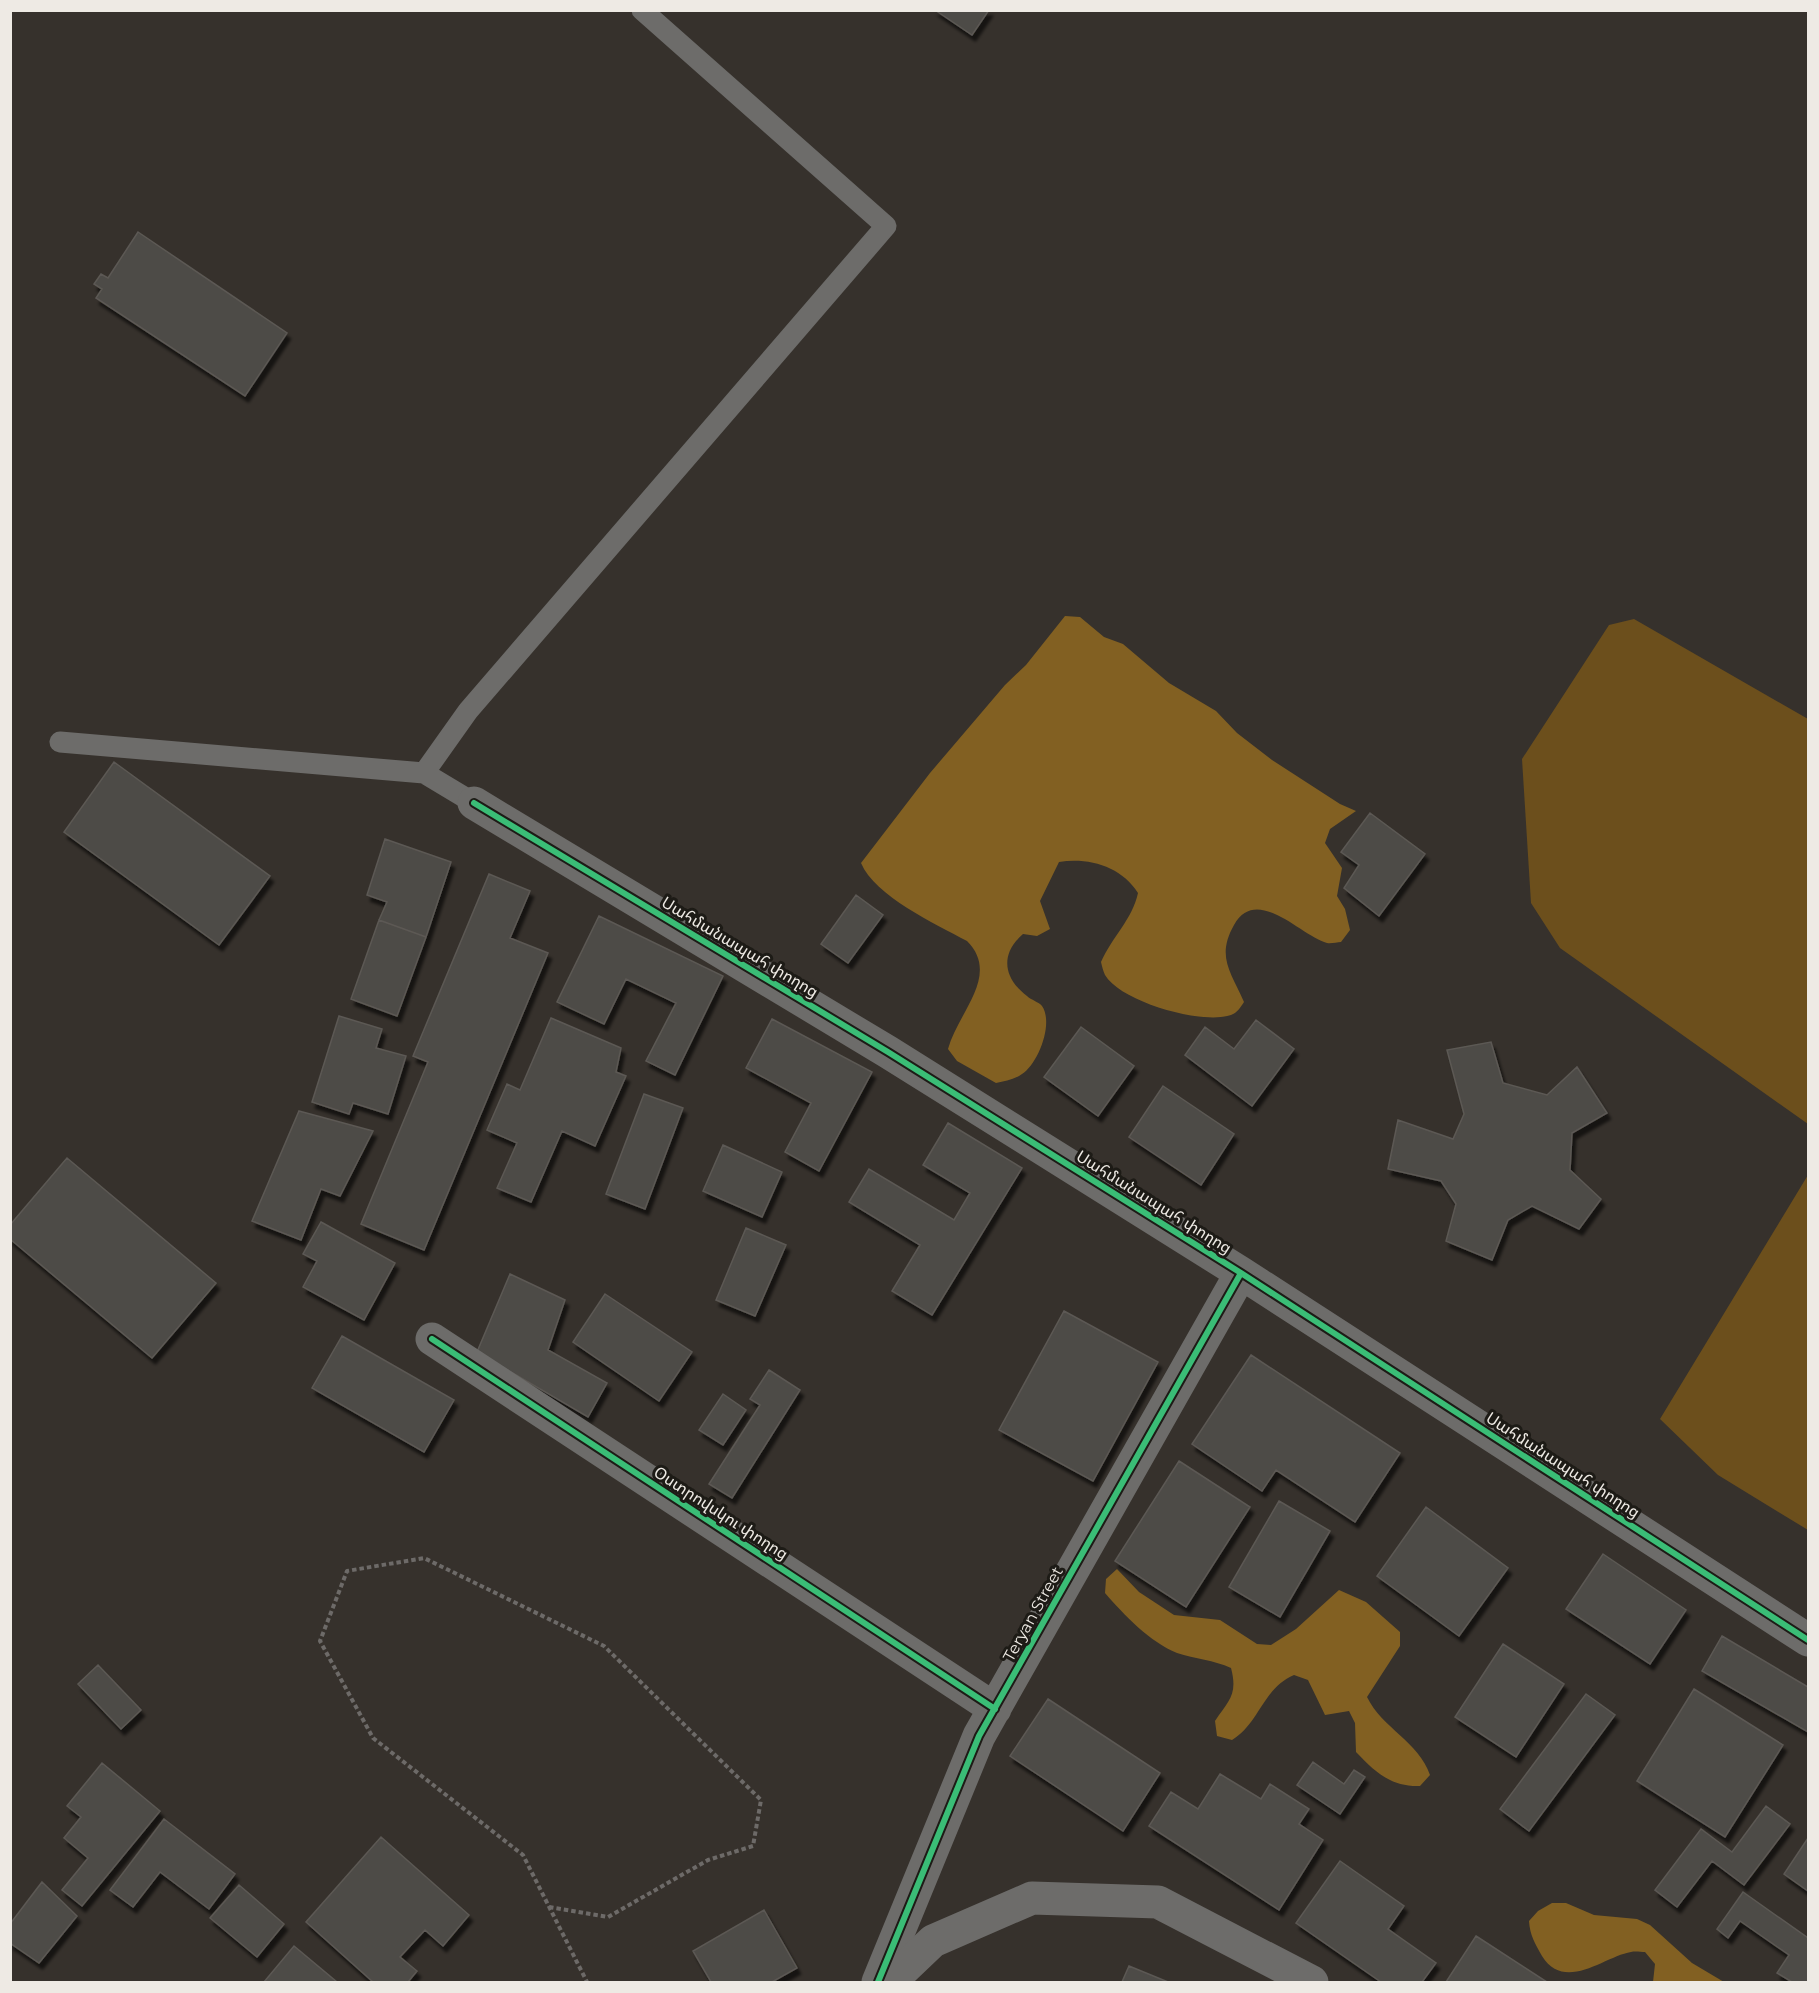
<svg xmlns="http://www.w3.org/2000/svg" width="1819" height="1993" font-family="Montserrat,'Noto Sans Armenian',sans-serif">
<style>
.green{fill:#6c4f1c}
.forest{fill:#826022}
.building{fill:#4e4b47;stroke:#5c5954;stroke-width:1.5;filter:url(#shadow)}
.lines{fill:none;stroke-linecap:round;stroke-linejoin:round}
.path{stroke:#6d6a68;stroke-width:4;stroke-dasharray:4.5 3;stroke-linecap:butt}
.service{stroke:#6d6c6a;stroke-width:21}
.minor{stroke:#6d6c6a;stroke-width:33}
.tertiary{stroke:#6d6c6a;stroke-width:33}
.cycleway-casing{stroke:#1d1b16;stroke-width:10}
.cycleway{stroke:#3abd76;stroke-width:6}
.labels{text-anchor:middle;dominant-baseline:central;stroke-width:6;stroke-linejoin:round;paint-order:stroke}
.street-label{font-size:16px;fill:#eeeae4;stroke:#1d1b16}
</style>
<defs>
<filter id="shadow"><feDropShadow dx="3.5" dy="6" stdDeviation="1.5" flood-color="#0009"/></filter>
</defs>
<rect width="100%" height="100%" fill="#36312c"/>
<path class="green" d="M1634 619 1808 719V1124L1560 948 1531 903 1522 759 1609 625Z
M1808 1175V1530L1718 1475 1660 1419Z"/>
<path class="forest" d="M1065 616 1080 617 1104 637 1123 644 1169 683 1216 711 1237 733 1272 760 1340 804 1356 811 1330 829 1325 843 1342 868 1337 896 1345 909 1350 930 1341 942C1337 942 1331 944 1327 943 1302 937 1257 884 1234 925 1216 957 1231 972 1244 1002 1240 1008 1237 1013 1231 1015 1202 1025 1121 1002 1105 975 1103 971 1102 966 1101 962 1112 937 1132 920 1138 893 1122 867 1089 857 1059 862L1040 901 1050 929 1037 936 1023 934C1000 954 1003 978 1027 996 1031 1000 1039 1002 1042 1006 1054 1023 1038 1064 1022 1074 1014 1080 1005 1081 996 1083L957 1061 948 1049C958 1012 1001 975 967 941 935 924 875 896 861 863L930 773 1005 685 1026 665Z
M1117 1569 1139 1592 1174 1615 1220 1620 1257 1644 1271 1645 1296 1629 1339 1590 1366 1602 1400 1632V1646L1367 1697C1382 1728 1419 1742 1430 1775L1420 1786C1391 1787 1375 1772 1356 1752L1355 1723 1349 1711 1325 1715 1308 1680 1294 1675C1263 1688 1259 1724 1232 1740L1217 1736 1215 1721C1229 1700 1238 1695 1231 1668 1214 1660 1195 1659 1177 1653 1150 1642 1124 1615 1105 1593L1106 1579Z
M1552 1903H1566L1594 1915 1637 1919 1650 1925 1692 1963 1724 1982H1653L1655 1964 1645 1952C1641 1952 1635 1951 1631 1952 1605 1956 1565 1993 1542 1956 1535 1943 1530 1936 1529 1921L1538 1911Z"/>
<path class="building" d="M935 10H989L972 35Z
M138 232 287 333 245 396 96 298 102 289 94 284 101 274 108 278Z
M114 762 270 876 219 945 64 832Z
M1370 813 1425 854 1379 916 1344 888 1359 865 1341 852Z
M385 839 451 862 426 937 379 920 387 902 367 895Z
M489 874 530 891 510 938 548 953 424 1250 361 1224 428 1062 413 1056Z
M856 895 883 915 848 963 821 944Z
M599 916 723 976 675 1075 646 1061 676 1003 626 979 604 1024 557 1002Z
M379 920 426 937 397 1016 351 999Z
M339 1016 382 1029 376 1048 406 1056 388 1114 353 1103 349 1114 312 1102Z
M551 1018 621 1048 616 1072 626 1076 595 1146 562 1131 531 1202 497 1188 517 1143 487 1130 507 1084 520 1090Z
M772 1019 872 1072 819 1171 785 1152 811 1103 746 1068Z
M1256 1020 1294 1049 1252 1106 1185 1055 1205 1027 1234 1049Z
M1081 1027 1134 1066 1098 1116 1044 1077Z
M1491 1042 1503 1083 1547 1095 1577 1067 1607 1113 1572 1133 1570 1170 1601 1199 1579 1229 1532 1206 1508 1220 1492 1260 1446 1241 1456 1204 1441 1181 1388 1169 1398 1120 1453 1139 1464 1114 1447 1050Z
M1163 1086 1234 1134 1201 1185 1129 1137Z
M644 1094 683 1108 645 1209 606 1194Z
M299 1111 373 1131 340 1196 321 1189 301 1240 252 1221Z
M948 1123 1022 1168 932 1315 892 1291 920 1245 849 1202 869 1169 954 1220 970 1193 923 1165Z
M723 1145 782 1172 762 1217 703 1191Z
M67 1158 216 1283 152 1358 10 1239V1225Z
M321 1222 395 1263 364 1320 303 1287 317 1261 303 1254Z
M746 1228 786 1245 755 1316 716 1300Z
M510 1274 565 1300 548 1350 607 1383 588 1417 477 1352Z
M605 1294 692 1352 659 1401 573 1342Z
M1064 1311 1158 1362 1093 1481 999 1430Z
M342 1336 454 1400 424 1452 312 1388Z
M1251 1355 1400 1453 1355 1522 1276 1470 1262 1491 1192 1444Z
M769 1370 800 1390 732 1498 709 1484 760 1405 750 1399Z
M723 1394 746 1410 723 1445 699 1430Z
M1179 1461 1250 1507 1186 1607 1115 1561Z
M1279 1501 1330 1531 1280 1617 1229 1587Z
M1426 1507 1508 1568 1459 1636 1377 1576Z
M1603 1554 1686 1610 1650 1664 1566 1609Z
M1722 1636 1808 1687V1732L1702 1671Z
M1503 1644 1564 1684 1516 1757 1455 1717Z
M98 1665 141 1710 121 1729 78 1684Z
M1694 1689 1783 1745 1725 1837 1637 1781Z
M1586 1694 1615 1715 1529 1831 1500 1809Z
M1048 1699 1160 1773 1123 1831 1010 1756Z
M1313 1762 1344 1784 1354 1770 1365 1777 1340 1814 1297 1785Z
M102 1763 160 1811 82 1906 62 1890 88 1858 64 1838 81 1817 67 1806Z
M1220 1774 1261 1799 1270 1784 1309 1809 1299 1824 1323 1840 1279 1910 1149 1826 1171 1792 1198 1809Z
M1766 1806 1790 1824 1744 1885 1712 1861 1677 1907 1655 1890 1701 1829 1732 1852Z
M164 1819 235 1874 209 1909 160 1872 133 1907 110 1890Z
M381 1837 469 1915 443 1946 425 1930 400 1957 417 1971 408 1982H373L306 1922Z
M1808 1838V1891L1784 1874Z
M1340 1861 1404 1906 1388 1929 1436 1963 1422 1982H1381L1296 1923Z
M42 1882 77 1916 39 1963 10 1943V1924Z
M239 1885 284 1924 257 1957 210 1918Z
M1743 1892 1808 1938V1982H1792L1777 1973 1789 1955 1740 1921 1728 1938 1717 1929Z
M764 1910 797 1968 772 1982H711L693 1951Z
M1476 1936 1547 1982H1446Z
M294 1946 337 1982H264Z
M1129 1966 1168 1982H1122Z"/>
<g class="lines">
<path class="path" d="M549 1907 608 1917 708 1860 753 1846 761 1800 604 1646 424 1558 347 1571 320 1641 373 1738 523 1855 587 1982"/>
<path class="service" d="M60 742 424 773 474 803
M424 773 468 711 886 226 642 10"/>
<path class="minor" d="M474 803 888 1052 1241 1273 1808 1640
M432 1339 995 1709
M878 1982 979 1736 1241 1273"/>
<path class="tertiary" d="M890 1982 933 1941 1032 1898 1158 1902 1312 1982"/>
<g class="cycleway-casing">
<path id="cycleway" d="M474 803 888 1052 1241 1273 1808 1640
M432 1339 995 1709
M878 1982 979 1736 1241 1273"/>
</g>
<use href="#cycleway" class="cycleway"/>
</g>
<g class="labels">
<g class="street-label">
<text transform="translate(740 947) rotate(31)">Սահմանապահ փողոց</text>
<text transform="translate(1154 1202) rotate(32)">Սահմանապահ փողոց</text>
<text transform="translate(1563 1465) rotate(33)">Սահմանապահ փողոց</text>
<text transform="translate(721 1513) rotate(33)">Օստրովսկու փողոց</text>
<text transform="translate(1033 1614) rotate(-61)">Teryan Street</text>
</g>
</g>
<rect width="1819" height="1993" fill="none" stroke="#eeeae4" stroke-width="24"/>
</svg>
